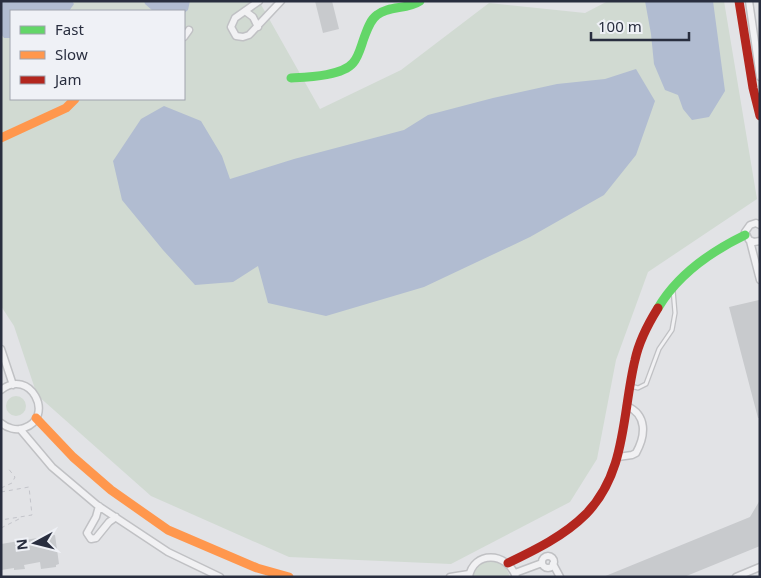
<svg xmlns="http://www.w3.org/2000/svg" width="761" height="578" font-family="'Noto Sans',sans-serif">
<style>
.green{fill:#d1dad2;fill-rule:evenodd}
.water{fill:#b1bcd1}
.building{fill:#c8cacd}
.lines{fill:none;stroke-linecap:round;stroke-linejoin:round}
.lane-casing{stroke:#c0c1c4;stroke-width:5.5}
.street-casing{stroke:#c0c1c4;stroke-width:9}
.path{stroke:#c3c4ca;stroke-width:1;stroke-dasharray:4 4;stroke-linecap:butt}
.lane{stroke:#f1f1f3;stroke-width:3}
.street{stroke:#f1f1f3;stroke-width:6}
.fast{stroke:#63d668;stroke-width:9}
.slow{stroke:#ff974d;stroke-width:9}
.jam{stroke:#b3261e;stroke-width:9}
</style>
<rect width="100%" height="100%" fill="#e2e3e6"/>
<path class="green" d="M1 1H259L320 109 401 70 489 3 585 13 608 1H724L757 199 648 272 616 360 597 459 570 502 451 564 289 557 151 496 37 395 14 326 1 306ZM11 11H184V99H11Z
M6 406a10 10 0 1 1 20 0a10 10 0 1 1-20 0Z
M486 560C499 562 506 564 510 577H471L475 567Z"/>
<path class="water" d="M1 1H72L74 4 69 11H11V38H4L1 34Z
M144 1H190L188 10 184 13V11H153L145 4Z
M645 1H713L725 91 709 117 692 120 683 109 678 95 665 90 654 64 651 34Z
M636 69 655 101 636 155 604 195 530 237 424 287 326 316 268 303 258 266 233 282 195 285 163 250 122 200 113 161 141 119 164 106 201 121 222 156 230 179 294 159 404 130 428 115 493 98 557 84 605 79Z"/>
<path class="building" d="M315 1H332L339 29 323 33Z
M759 300 760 418H758L729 307Z
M760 500V546L684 577H603L750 517Z
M55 535 59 564 56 565V567L41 569 40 562 24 565 25 569 14 570V568L1 570V544Z"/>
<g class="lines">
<g class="lane-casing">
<path id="lane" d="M631 386 638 388 646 384 659 349 672 330 675 313 673 289"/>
</g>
<g class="street-casing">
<path id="street" d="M259 1 235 18 231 27 236 36 243 37 249 35 281 1
M749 1 760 77
M245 11 253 17 258 27
M184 37 189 30
M760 225 756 223 750 225 745 232 749 240 754 242 760 241
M750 241 760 280
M1 349 13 385
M1 390C30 367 56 417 24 428 16 431 7 428 1 423
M20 429 52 467 97 505 168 552 220 577
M618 457 632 455 636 453C646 435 647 415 627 406
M99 506 96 517 87 533 91 539 96 538 109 522 116 517
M542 562a6 6 0 1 1 12 0a6 6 0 1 1-12 0Z
M553 564 560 577
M515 573 542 563
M450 577 469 574
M469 577C473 551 507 551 516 577
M736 577 760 567"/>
</g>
<path class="path" d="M1 488 12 483 15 477 7 467
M1 492 29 487 32 515 1 520
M1 528 21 518"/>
<use href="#lane" class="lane"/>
<use href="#street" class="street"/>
<path class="fast" d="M291 78C308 77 342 76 353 63 359 56 361 46 364 38 367 30 370 20 377 15 389 5 407 10 420 1
M658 308C678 274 710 252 745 235"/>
<path class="slow" d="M1 138 66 108 75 99
M36 418 73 457 111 490 168 530 257 568 289 577"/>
<path class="jam" d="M739 1 753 88 760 116
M508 563C535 550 564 536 586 514 627 472 622 413 635 360 639 341 648 324 658 308"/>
</g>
<rect width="761" height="578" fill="none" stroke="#292e3f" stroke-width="5"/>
<rect x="10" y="10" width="175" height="90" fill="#eff1f6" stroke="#a0a3ad"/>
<rect x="20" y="26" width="25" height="8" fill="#63d668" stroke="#a0a3ad"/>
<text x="55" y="35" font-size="15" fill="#292e3f">Fast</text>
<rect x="20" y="51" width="25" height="8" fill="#ff974d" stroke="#a0a3ad"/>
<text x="55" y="60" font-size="15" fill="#292e3f">Slow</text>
<rect x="20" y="76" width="25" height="8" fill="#b3261e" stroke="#a0a3ad"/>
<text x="55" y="85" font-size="15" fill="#292e3f">Jam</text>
<g transform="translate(35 543) rotate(263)" stroke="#eff1f6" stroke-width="4" paint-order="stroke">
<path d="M0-4L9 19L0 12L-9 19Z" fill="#292e3f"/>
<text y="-8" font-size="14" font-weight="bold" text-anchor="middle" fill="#292e3f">N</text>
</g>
<path d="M591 32v8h98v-8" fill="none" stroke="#292e3f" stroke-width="2.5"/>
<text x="598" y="32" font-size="15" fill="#292e3f" stroke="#eff1f6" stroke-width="4" paint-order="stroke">100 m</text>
</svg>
